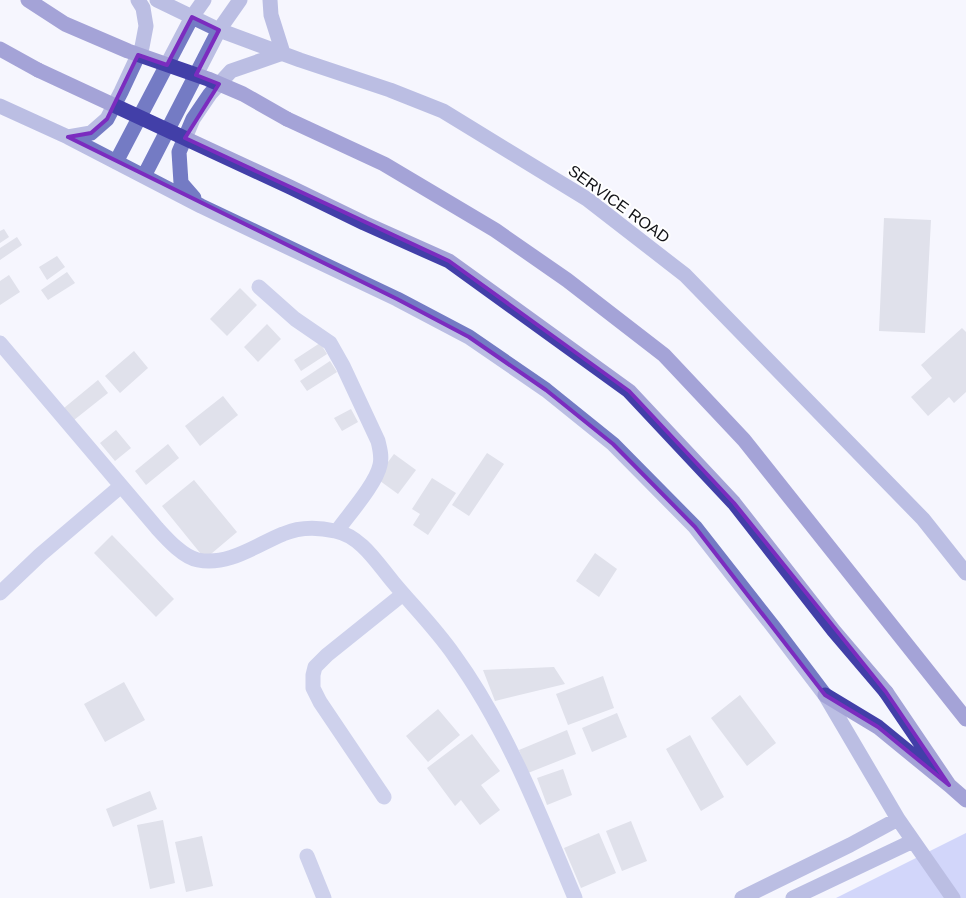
<svg xmlns="http://www.w3.org/2000/svg" width="966" height="898" font-family="Arial,sans-serif">
<style>
.water{fill:#a6aff7}
.building{fill:#c5c7d4}
.lines{fill:none;stroke-linecap:round;stroke-linejoin:round}
.street{stroke:#9da4d7;stroke-width:15}
.secondary{stroke:#747bc4;stroke-width:15}
.highway{stroke:#423fa8;stroke-width:15}
.highway-bridge{stroke:#423fa8;stroke-width:15}
.marked{fill:none;stroke:#7b2cbf;stroke-width:4;stroke-linejoin:round}
.labels{text-anchor:middle;dominant-baseline:central;stroke-width:4;stroke-linejoin:round;paint-order:stroke}
.street-label{font-size:16px;fill:#121317;stroke:#fff}
</style>
<rect width="100%" height="100%" fill="#f5f6fe"/>
<path class="water" d="M966 833V898H836Z"/>
<path class="building" d="M884 218 931 220 925 333 879 331Z
M4 229 9 237 0 243V231Z
M17 237 22 245 0 260V248Z
M57 256 65 267 47 280 39 267Z
M67 272 75 283 48 300 41 290Z
M9 275 20 292 0 305V281Z
M240 288 257 305 227 336 210 319Z
M267 324 281 339 258 362 244 347Z
M962 328 966 332V392L954 403 949 397 928 416 911 397 932 378 921 365Z
M320 343 327 354 301 371 294 360Z
M134 351 148 368 120 393 105 376Z
M330 361 337 372 307 391 300 381Z
M98 380 108 393 74 420 64 408Z
M223 396 238 415 200 446 185 426Z
M351 409 358 422 342 431 334 418Z
M116 430 131 448 115 461 100 443Z
M168 444 179 458 146 485 135 471Z
M487 453 504 464 469 516 452 505Z
M394 454 416 470 398 494 376 478Z
M432 478 456 493 428 535 413 525 420 514 412 509Z
M194 480 237 532 205 559 162 506Z
M112 535 174 599 156 617 94 553Z
M595 553 617 569 599 597 576 581Z
M554 667 565 684 495 701 483 670Z
M603 676 614 708 568 725 556 694Z
M124 682 145 720 105 742 84 704Z
M740 695 776 743 747 766 711 718Z
M438 709 460 735 428 762 406 736Z
M617 713 627 737 592 752 582 728Z
M567 730 576 754 528 773 519 750Z
M472 734 500 771 481 785 500 810 480 825 461 800 455 806 427 768Z
M690 735 724 797 701 811 666 749Z
M563 769 572 795 547 805 537 778Z
M150 791 157 809 113 827 106 809Z
M163 820 175 883 150 889 137 825Z
M631 821 647 861 622 871 606 831Z
M599 833 616 873 581 888 564 848Z
M202 836 213 886 186 892 175 842Z"/>
<g class="lines">
<path class="street" d="M259 287 295 319 330 343 343 366 378 441C380 449 382 457 380 465 376 484 349 514 337 531
M0 343 157 528C167 539 183 557 198 560 229 566 256 545 283 534 299 527 318 527 335 531 361 536 377 563 393 582 413 606 436 629 454 655 507 728 540 815 575 898
M0 593 40 555 121 486
M384 797 320 702 313 688V675L315 667 327 655 403 594
M307 856 324 898"/>
<path class="secondary" d="M157 0 219 30 300 60 390 90 443 111 587 199 685 275 923 519 966 573
M0 106 68 137 201 206 397 299 469 337 546 390 613 444 695 527 775 629 825 695 898 819 953 898
M68 137 91 133 107 119 121 92 142 47 146 26 143 8 138 0
M116 162 192 17 204 0
M144 176 219 30 240 0
M194 198 181 183 179 152 193 119 210 94 231 71 283 53 271 15 270 0
M742 898 850 845 898 819
M793 898 913 841"/>
<path class="highway" d="M0 49 38 70
M287 119 384 164 495 230 567 280 664 355 744 440 966 719
M886 692 949 785 966 800
M825 695 878 727 949 785"/>
<path class="highway-bridge" d="M28 0 65 24 128 51 208 79 243 94 287 119
M38 70 290 187 364 223 449 261 629 391 734 503 834 631 886 692"/>
</g>
<path d="M0 0H966V898H0ZM192 17 219 30 196 75 219 84 185 138 449 261 629 391 734 503 886 692 949 785 878 727 825 695 695 527 613 444 546 390 469 337 397 299 68 137 91 133 107 119 138 55 167 65Z" fill="#f5f6fe" fill-opacity=".55" fill-rule="evenodd"/>
<path class="marked" d="M192 17 219 30 196 75 219 84 185 138 449 261 629 391 734 503 886 692 949 785 878 727 825 695 695 527 613 444 546 390 469 337 397 299 68 137 91 133 107 119 138 55 167 65Z"/>
<g class="labels">
<g class="street-label">
<text transform="translate(619 204) rotate(36)">SERVICE ROAD</text>
</g>
</g>
</svg>
